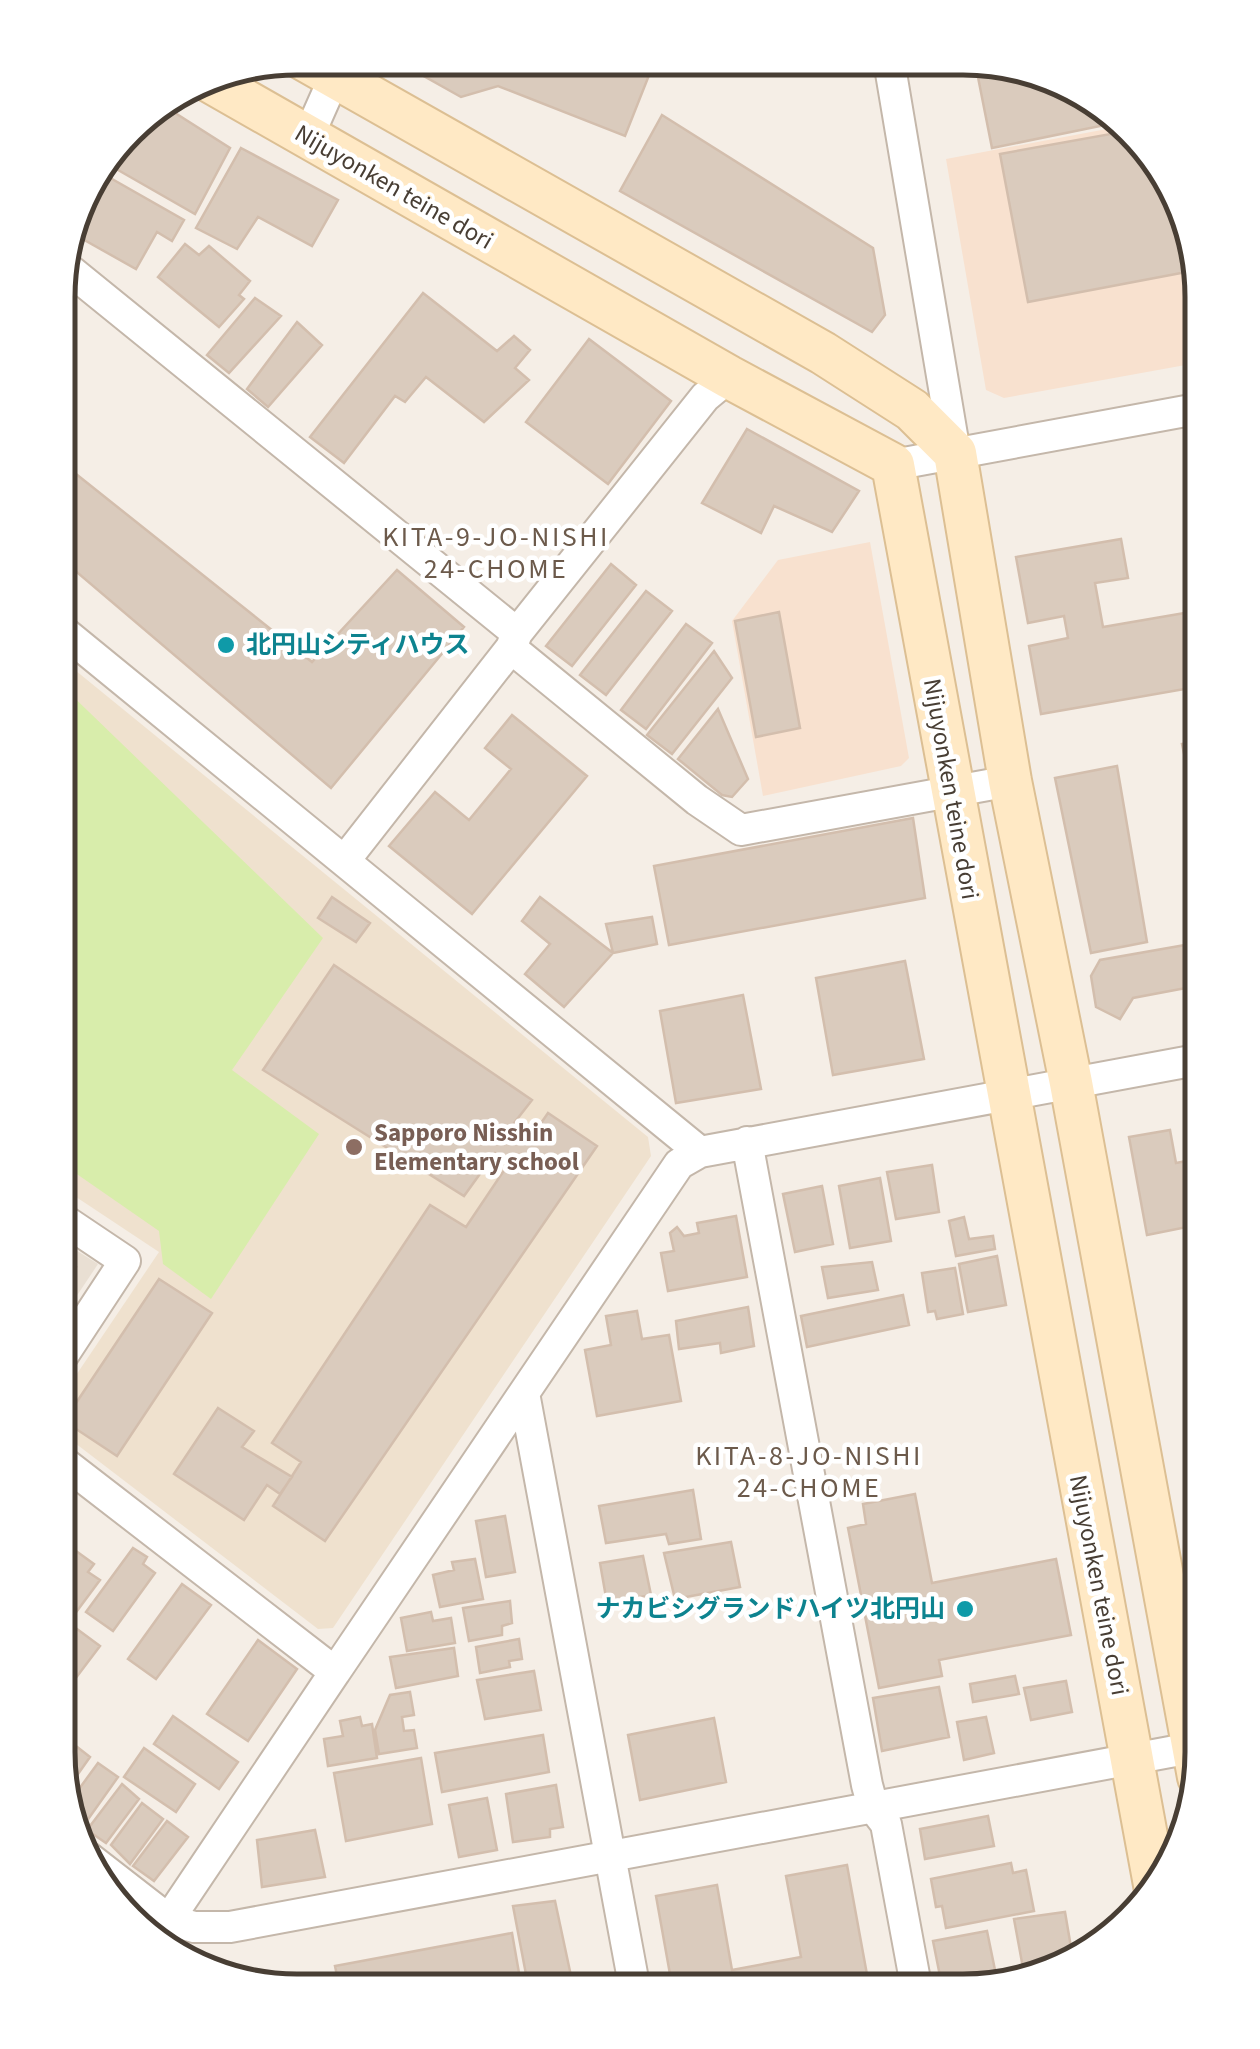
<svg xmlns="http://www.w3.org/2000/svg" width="1260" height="2049" font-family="'Source Sans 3','Noto Sans JP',sans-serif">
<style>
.residential{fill:#e9dfd3}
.commercial{fill:#f8e1cf}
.education{fill:#efe1ce}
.green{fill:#d8edab}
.building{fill:#dacbbd;stroke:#d3bead;stroke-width:2.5}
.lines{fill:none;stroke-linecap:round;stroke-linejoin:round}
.street-casing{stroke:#c4b7aa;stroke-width:34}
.secondary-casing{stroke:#dcbf93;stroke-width:46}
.street{stroke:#fff;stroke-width:30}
.secondary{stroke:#ffe9c5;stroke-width:42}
.culture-dot{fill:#0f9aa8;stroke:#fff;stroke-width:4}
.education-dot{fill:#8d6e63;stroke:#fff;stroke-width:4}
.labels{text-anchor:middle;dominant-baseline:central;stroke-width:9;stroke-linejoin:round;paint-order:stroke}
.street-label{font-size:25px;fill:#483e34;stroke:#fff}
.culture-label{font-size:25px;font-weight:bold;fill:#0d838f;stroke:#fff;text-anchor:start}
.education-label{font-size:25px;font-weight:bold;fill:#785e54;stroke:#fff;text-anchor:start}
.neighbourhood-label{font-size:28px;letter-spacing:2.5px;fill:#6c5a4b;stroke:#fff}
.rim{fill:none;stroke:#483e34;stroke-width:5}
</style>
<rect width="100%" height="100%" fill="#f5eee6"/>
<path class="residential" d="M58 1239 98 1264 58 1324Z"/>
<path class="commercial" d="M1123 126 1184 206 1202 297V362L1004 398 986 390 946 159Z
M870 542 909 758 901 766 763 796 732 621 778 560Z"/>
<path class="education" d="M59 657 648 1137 651 1156 333 1628 318 1629 58 1430V1402L159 1252 58 1185Z"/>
<path class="green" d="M59 683 323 938 232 1070 319 1134 211 1299 163 1264 159 1231 58 1161Z"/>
<path class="building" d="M412 58 655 60 625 136 498 86 461 97 422 75Z
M975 62H1009L1109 107 1120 122 992 148Z
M161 104 230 148 195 214 104 162 139 117Z
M662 115 873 248 885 315 872 332 620 191Z
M1127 131 1184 206 1197 270 1028 302 1000 154Z
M241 148 338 200 312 246 258 217 237 249 196 228Z
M98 171 184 220 172 241 157 232 136 269 70 232 82 191Z
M185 244 199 255 209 246 250 281 239 295 244 299 219 327 158 277Z
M423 293 497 351 514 336 530 350 515 368 529 380 484 422 426 377 405 402 395 396 344 463 310 437Z
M255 298 281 316 229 373 207 355Z
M297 322 322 345 268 407 247 389Z
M589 339 671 401 608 484 526 422Z
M747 429 859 491 832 532 774 506 761 533 702 503Z
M66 466 312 662 397 570 464 627 331 788 59 557V475Z
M1121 539 1128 578 1095 583 1103 627 1202 610V686L1041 714 1029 646 1068 638 1064 616 1028 623 1016 557Z
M611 564 636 585 572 666 546 646Z
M646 591 672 611 606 695 580 675Z
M779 612 800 728 756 737 735 621Z
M686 624 712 643 646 729 621 710Z
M714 651 732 678 672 754 647 735Z
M718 709 748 779 732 797 722 795 678 759Z
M512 715 587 776 472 914 389 846 435 792 469 820 511 769 485 748Z
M1202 740V774L1189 777 1182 744Z
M1117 766 1147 942 1091 953 1055 778Z
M913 818 925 898 669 945 654 866Z
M332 897 370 923 356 942 318 918Z
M540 897 613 953 564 1007 525 974 550 944 522 921Z
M652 917 657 944 613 953 606 924Z
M1202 942V985L1133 998 1120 1019 1096 1007 1091 976 1100 960Z
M905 961 924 1059 833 1075 816 978Z
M334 965 532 1100 511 1127 530 1139 548 1113 597 1146 325 1541 273 1506 301 1462 272 1443 430 1205 466 1227 509 1163 495 1153 464 1196 263 1070Z
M743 995 761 1089 676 1103 660 1011Z
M1170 1130 1176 1163 1202 1158V1224L1147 1235 1129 1137Z
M932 1165 939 1212 896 1219 887 1172Z
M880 1178 891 1241 850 1248 839 1186Z
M822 1186 833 1244 795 1252 783 1194Z
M736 1216 747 1277 668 1291 661 1253 674 1251 670 1233 677 1227 684 1236 699 1233 697 1223Z
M964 1217 969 1239 993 1236 995 1249 956 1256 949 1221Z
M58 1254 76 1267 58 1291Z
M997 1256 1006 1305 968 1312 959 1264Z
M872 1262 878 1290 828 1298 822 1267Z
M955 1268 963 1314 937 1319 935 1311 928 1312 922 1273Z
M159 1279 212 1313 117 1456 64 1421Z
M903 1295 909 1325 807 1347 801 1316Z
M748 1307 754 1346 721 1353 720 1343 679 1349 676 1321Z
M637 1311 642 1339 669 1335 681 1401 597 1416 585 1350 611 1345 606 1316Z
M1202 1319V1372L1199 1373 1188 1321Z
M218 1408 254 1431 242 1447 292 1477 280 1494 267 1485 244 1520 174 1474Z
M693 1490 701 1539 669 1544 666 1534 606 1543 599 1506Z
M915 1494 932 1583 1056 1559 1071 1635 939 1660 942 1676 879 1688 848 1528 866 1524 863 1504Z
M505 1516 515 1572 486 1577 476 1521Z
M731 1542 740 1587 675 1599 664 1553Z
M133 1548 147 1557 143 1564 155 1573 113 1631 86 1612Z
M76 1551 94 1564 88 1572 100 1580 74 1615 58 1603V1576Z
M643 1556 651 1595 607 1603 600 1563Z
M475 1559 483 1599 440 1607 433 1575 454 1570 452 1562Z
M182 1584 211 1605 156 1679 128 1659Z
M510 1601 512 1623 502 1626V1635L469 1641 463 1608Z
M431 1612 433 1621 451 1618 455 1643 407 1651 401 1618Z
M58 1615 100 1646 69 1687 58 1678Z
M519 1639 522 1659 509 1661 510 1667 480 1673 476 1647Z
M258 1640 297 1669 248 1741 207 1714Z
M454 1648 458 1676 396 1688 390 1657Z
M534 1671 541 1710 485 1719 477 1680Z
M1015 1676 1019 1694 973 1702 970 1684Z
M1066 1681 1072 1712 1031 1720 1024 1688Z
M939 1687 949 1737 882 1751 873 1698Z
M410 1692 414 1715 402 1717 404 1731 414 1730 417 1748 379 1754 375 1730 390 1695Z
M173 1716 238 1762 219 1789 154 1744Z
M360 1717 362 1726 372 1724 377 1758 328 1766 324 1739 343 1736 340 1721Z
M986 1717 994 1753 964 1760 957 1722Z
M714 1718 726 1782 640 1800 628 1735Z
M58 1732 90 1757 78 1774 60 1762Z
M543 1735 549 1772 442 1792 435 1753Z
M144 1748 195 1784 176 1812 124 1777Z
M421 1758 432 1824 346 1841 334 1773Z
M98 1763 118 1777 84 1825 70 1814 68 1804Z
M122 1784 139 1799 106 1843 87 1830Z
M556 1785 563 1827 550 1829V1837L513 1842 506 1794Z
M487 1798 497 1850 459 1857 449 1805Z
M142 1803 163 1819 130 1864 111 1845Z
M988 1816 994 1846 925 1859 920 1829Z
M167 1821 188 1837 154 1881 133 1866Z
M315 1830 325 1877 262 1887 257 1840Z
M1011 1863 1013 1873 1026 1870 1034 1911 946 1928 942 1906 936 1907 931 1879Z
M847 1865 870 1991H673L656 1896 717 1885 732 1970 801 1957 786 1876Z
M555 1901 574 1990H529L513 1906Z
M1065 1912 1073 1959 1054 1973 1025 1979 1014 1919Z
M987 1931 995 1970 941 1981 933 1941Z
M512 1933 522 1990H340L335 1966Z"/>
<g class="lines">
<g class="street-casing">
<path id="street" d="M889 61 955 453
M308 137 343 58
M61 263 517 633
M893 465 1202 408
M59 628 700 1152
M511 648 697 800 741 830 1010 781
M345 860 511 648 517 633 705 397 729 377
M747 1142 867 1785 873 1807 886 1824 917 1991
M58 1363 125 1261 58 1216
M524 1393 635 1990
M58 1458 335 1672 153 1943
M335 1672 679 1164 700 1152 1202 1059
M84 1854 169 1920 194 1927H230L1202 1746"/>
</g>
<g class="secondary-casing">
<path id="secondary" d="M302 58 823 353 912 410 955 453 1010 781 1071 1083 1199 1777
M203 77 729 377 893 465 1156 1890"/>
</g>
<use href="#street" class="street"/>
<use href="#secondary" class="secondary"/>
</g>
<g class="culture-dot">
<circle cx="226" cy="645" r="10"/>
<circle cx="965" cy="1609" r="10"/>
</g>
<circle class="education-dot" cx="354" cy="1147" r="10"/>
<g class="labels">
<g class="street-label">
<text transform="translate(394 187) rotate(30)">Nijuyonken teine dori</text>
<text transform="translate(951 789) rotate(80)">Nijuyonken teine dori</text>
<text transform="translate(1099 1585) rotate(79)">Nijuyonken teine dori</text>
</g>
<g class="culture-label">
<text x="246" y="645">北円山シティハウス</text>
<text x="945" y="1609" text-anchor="end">ナカビシグランドハイツ北円山</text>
</g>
<g class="education-label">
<text x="374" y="1133">Sapporo Nisshin<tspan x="374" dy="29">Elementary school</tspan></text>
</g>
<g class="neighbourhood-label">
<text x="496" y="537">KITA-9-JO-NISHI<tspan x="496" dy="32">24-CHOME</tspan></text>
<text x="809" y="1456">KITA-8-JO-NISHI<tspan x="809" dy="32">24-CHOME</tspan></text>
</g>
</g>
<path d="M0 0H1260V2049H0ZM297 75H963A222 222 0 0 1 1185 297V1752A222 222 0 0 1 963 1974H297A222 222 0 0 1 75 1752V297A222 222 0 0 1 297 75Z" fill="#fff" fill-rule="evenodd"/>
<path class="rim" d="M297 75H963A222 222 0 0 1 1185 297V1752A222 222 0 0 1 963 1974H297A222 222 0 0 1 75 1752V297A222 222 0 0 1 297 75Z"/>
</svg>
